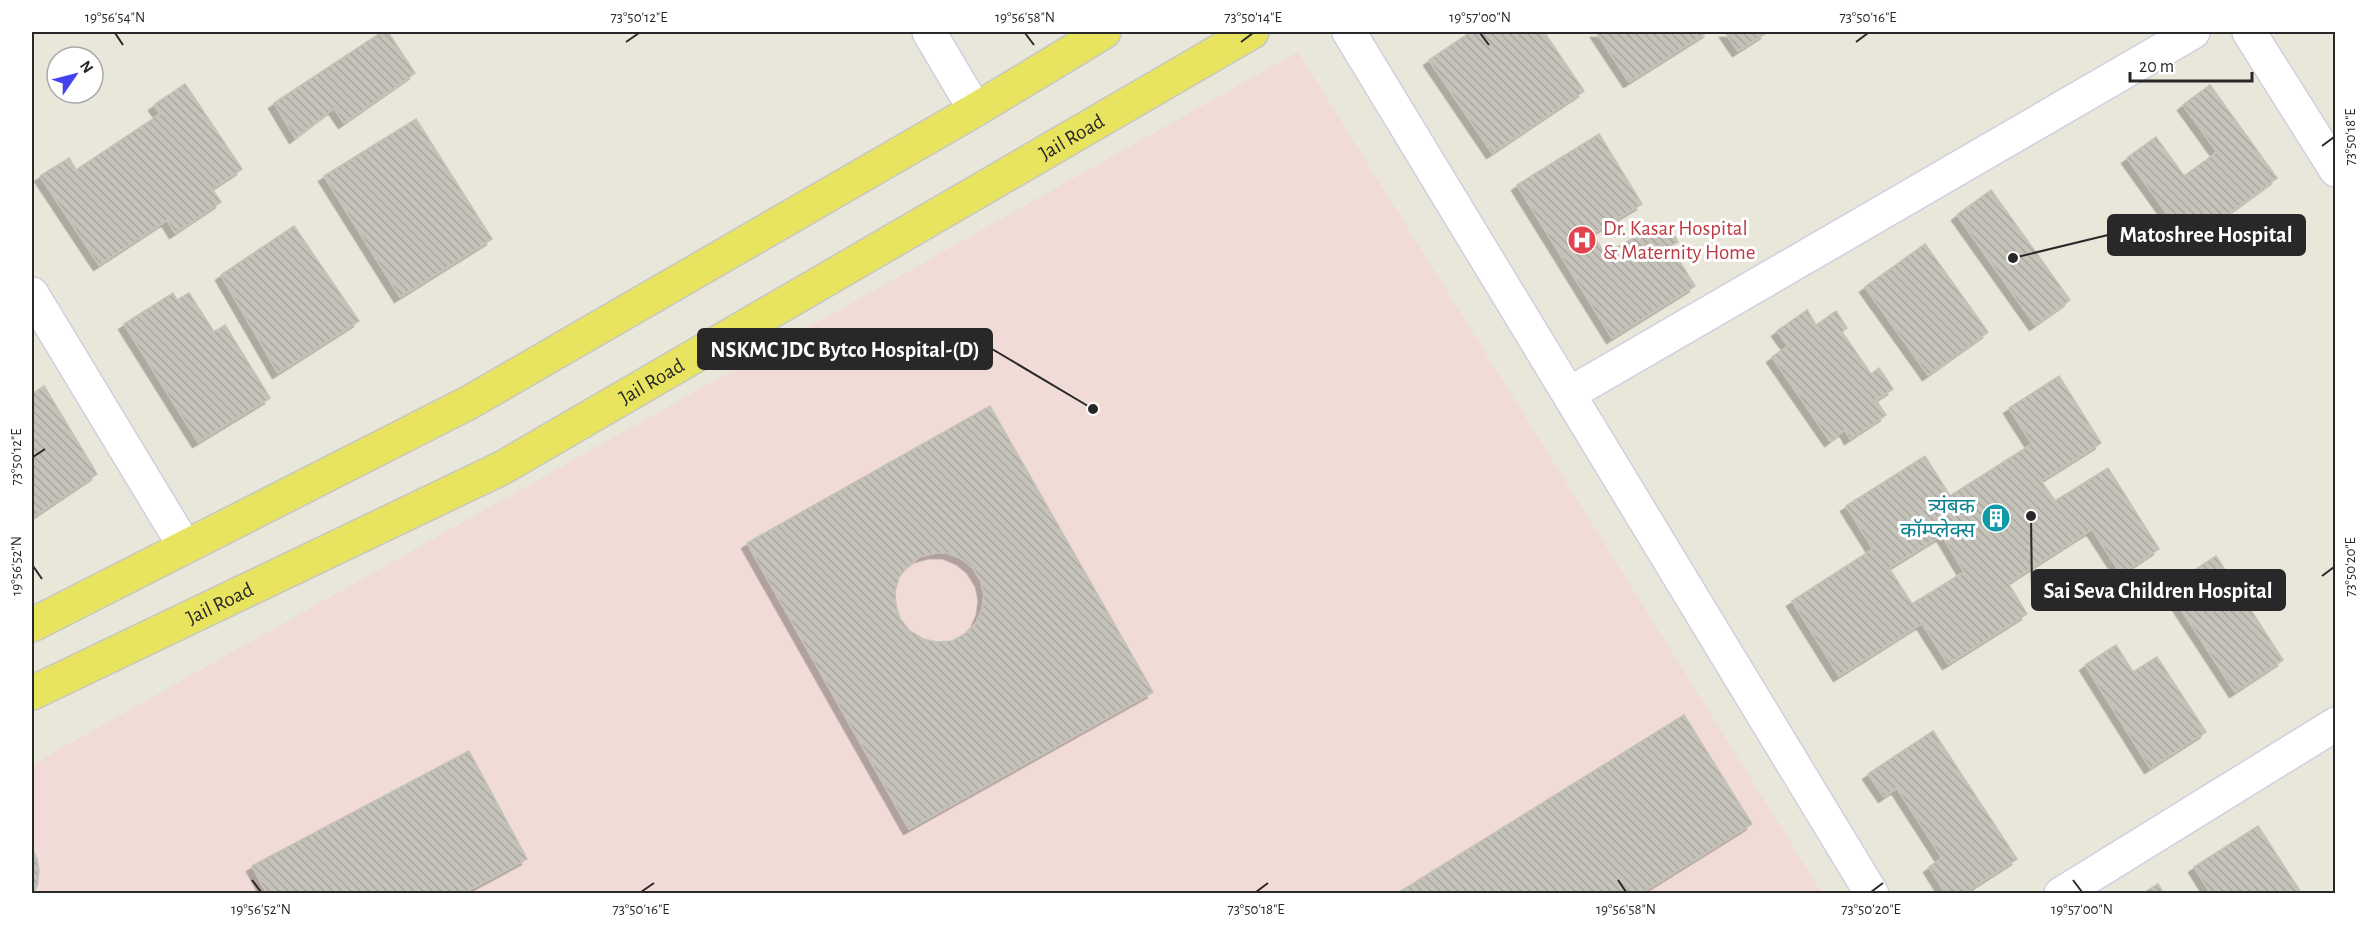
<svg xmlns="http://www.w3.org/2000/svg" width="2367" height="925" font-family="'Alegreya Sans','Noto Sans Devanagari',sans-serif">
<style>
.medical{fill:#f0dbd7}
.building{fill:url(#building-back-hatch);stroke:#c4c2b4;stroke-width:1.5;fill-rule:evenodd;filter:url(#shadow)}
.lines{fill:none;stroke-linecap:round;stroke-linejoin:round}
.minor-casing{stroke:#d0cfe0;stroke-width:36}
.major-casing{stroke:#c7c7c7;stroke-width:36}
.minor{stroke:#fff;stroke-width:33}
.major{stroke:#e8e460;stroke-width:33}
.ticks{fill:none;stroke:#282828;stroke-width:2}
.labels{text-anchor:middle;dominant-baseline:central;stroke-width:6;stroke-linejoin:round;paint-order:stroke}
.street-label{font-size:21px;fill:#282828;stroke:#fff}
.health-label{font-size:21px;fill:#be3a42;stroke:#fff;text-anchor:start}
.culture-label{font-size:21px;fill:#0d838f;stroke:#fff;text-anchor:end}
.leader{fill:none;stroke:#282828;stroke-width:2}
.callout-dot{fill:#282828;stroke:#fff;stroke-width:2}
.callout{fill:#282828;stroke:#282828;stroke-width:2}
.callout-label{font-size:22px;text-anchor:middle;font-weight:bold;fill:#fff}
.neatline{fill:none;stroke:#282828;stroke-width:2}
.ticks-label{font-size:15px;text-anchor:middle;fill:#282828}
</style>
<defs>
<pattern id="building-back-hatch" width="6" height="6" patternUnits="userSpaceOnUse" patternTransform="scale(1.5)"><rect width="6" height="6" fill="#c5c2ba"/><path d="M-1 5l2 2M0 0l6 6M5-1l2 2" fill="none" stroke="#a9a7a0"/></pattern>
<filter id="shadow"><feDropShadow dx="-5.5" dy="5.5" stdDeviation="0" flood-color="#0004"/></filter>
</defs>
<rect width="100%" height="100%" fill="#e9e6da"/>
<path class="medical" d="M1298 52 1822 893H32V765Z"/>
<path class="building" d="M382 32H388L415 73 344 123 334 108 295 138 274 103Z
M1471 32H1544L1584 91 1492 153 1429 60Z
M1596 32H1708L1629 82Z
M1725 32H1765L1766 33 1738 51Z
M185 84 242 169 212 189 221 202 175 233 167 220 99 265 40 176 69 158 76 170 160 114 154 105Z
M2210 85 2277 178 2188 243 2127 158 2156 137 2184 176 2217 152 2183 105Z
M416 119 492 239 400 297 324 176Z
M1599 134 1642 204 1592 234 1605 254 1655 226 1663 231 1669 228 1678 242 1670 246 1695 286 1612 338 1517 185Z
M1991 190 2070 300 2035 325 1957 215Z
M294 226 359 321 278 373 221 275Z
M1925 244 1988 332 1928 375 1865 287Z
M173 293 177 300 189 293 214 332 225 325 270 398 198 442 124 324Z
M1807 310 1816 325 1836 311 1847 328 1842 332 1871 374 1879 368 1893 389 1876 400 1886 415 1850 439 1845 430 1830 441 1772 357 1788 346 1777 331Z
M2059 376 2101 443 2041 481 2055 501 2108 468 2159 549 2121 574 2092 529 2008 583 2027 614 1948 664 1922 623 1839 676 1792 601 1873 549 1846 506 1925 456 1950 496 2032 444 2009 408ZM1942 535 1964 572 1912 604 1889 568Z
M44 386 97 474 32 518V394Z
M990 406 1153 692 909 829 747 543ZM934 553H948L962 559 973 568 981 581 984 595 982 610 976 623 965 634 952 641 937 642 923 639 910 631 900 619 896 606 895 592 899 577 908 566 919 557Z
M2216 556 2283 660 2235 692 2167 588Z
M2116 645 2133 672 2157 657 2206 732 2150 768 2085 665Z
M1684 715 1752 824 1640 894H1396Z
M1933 731 2017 859 1963 894H1946L1929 867 1942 858 1897 788 1884 797 1868 774Z
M469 751 527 859 462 894H267L252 866Z
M2258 826 2302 894H2211L2194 867Z
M32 848 37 859 39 872 37 886 33 894H32Z
M2158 884 2164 894H2142Z"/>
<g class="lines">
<g class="minor-casing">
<path id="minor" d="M929 32 975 110
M1349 32 1872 894
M2249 32 2336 170
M32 294 185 547
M1569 394 2193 32
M2061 894 2336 724"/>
</g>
<g class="major-casing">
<g id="major">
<path d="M32 625 470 402 975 110 1104 32"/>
<path id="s1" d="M32 693 502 468 1252 32"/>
</g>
</g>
<use href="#minor" class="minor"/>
<use href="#major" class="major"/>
</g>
<path class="ticks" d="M115 33 123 45M1025 33 1034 45M1480 33 1489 45M626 42 639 33M1241 42 1253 33M1856 42 1868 33M2322 146 2334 137M33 457 45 449M33 566 42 579M2322 576 2334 567M252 880 261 892M1618 880 1626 892M2073 880 2082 892M641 892 654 883M1256 892 1268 883M1871 892 1883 883"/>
<defs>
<g id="hospital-disc" transform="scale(1.5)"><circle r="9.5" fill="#e0444e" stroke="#fff"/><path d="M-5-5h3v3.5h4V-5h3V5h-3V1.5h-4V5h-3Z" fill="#fff"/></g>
<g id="building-disc" transform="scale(1.5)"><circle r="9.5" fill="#0f9aa8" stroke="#fff"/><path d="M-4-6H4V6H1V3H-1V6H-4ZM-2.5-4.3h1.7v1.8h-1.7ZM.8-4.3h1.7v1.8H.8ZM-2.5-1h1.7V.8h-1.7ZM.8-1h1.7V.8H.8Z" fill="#fff"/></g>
</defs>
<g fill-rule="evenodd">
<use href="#hospital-disc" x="1582" y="240"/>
<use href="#building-disc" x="1996" y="518"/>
</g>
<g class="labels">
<g class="street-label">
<text stroke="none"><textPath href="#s1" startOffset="1180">Jail Road</textPath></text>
<text stroke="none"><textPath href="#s1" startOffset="694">Jail Road</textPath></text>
<text stroke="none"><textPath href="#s1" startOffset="208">Jail Road</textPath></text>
</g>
<g class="health-label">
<text x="1603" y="228">Dr. Kasar Hospital<tspan x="1603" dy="24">&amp; Maternity Home</tspan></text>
</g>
<g class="culture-label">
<text x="1975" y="506">त्र्यंबक<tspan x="1975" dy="24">कॉम्प्लेक्स</tspan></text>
</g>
</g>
<path class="leader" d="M2013 258L2108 235M1093 409L992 349M2031 516L2032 590"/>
<g class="callout-dot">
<circle cx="2013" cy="258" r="6"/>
<circle cx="1093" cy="409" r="6"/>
<circle cx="2031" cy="516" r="6"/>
</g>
<g class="callout">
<rect x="2108" y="215" width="197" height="40" rx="6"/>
<rect x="698" y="329" width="294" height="40" rx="6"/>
<rect x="2032" y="570" width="253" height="40" rx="6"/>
</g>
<g class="callout-label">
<text x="2206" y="242">Matoshree Hospital</text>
<text x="845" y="357">NSKMC JDC Bytco Hospital-(D)</text>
<text x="2158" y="598">Sai Seva Children Hospital</text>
</g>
<rect width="2367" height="925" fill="none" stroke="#ffffff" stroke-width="66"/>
<g transform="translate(75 75) rotate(55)"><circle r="28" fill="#ffffff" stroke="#a9a9a9" stroke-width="1.5"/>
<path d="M0-4.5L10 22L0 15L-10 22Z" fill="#4541ef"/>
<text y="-9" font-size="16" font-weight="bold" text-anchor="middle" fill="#282828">N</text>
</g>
<path d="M2130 72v9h122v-9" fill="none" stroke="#282828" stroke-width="3"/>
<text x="2139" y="72" font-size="18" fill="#282828" stroke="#ffffff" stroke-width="4.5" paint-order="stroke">20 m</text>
<rect x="33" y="33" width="2301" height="859" class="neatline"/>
<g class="ticks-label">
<text x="115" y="22">19°56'54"N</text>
<text x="639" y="22">73°50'12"E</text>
<text x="1025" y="22">19°56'58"N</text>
<text x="1253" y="22">73°50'14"E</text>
<text x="1480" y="22">19°57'00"N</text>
<text x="1868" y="22">73°50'16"E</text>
<text transform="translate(2350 137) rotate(-90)" y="5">73°50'18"E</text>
<text transform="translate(16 457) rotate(-90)" y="5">73°50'12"E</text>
<text transform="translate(16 566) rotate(-90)" y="5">19°56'52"N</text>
<text transform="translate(2350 567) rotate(-90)" y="5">73°50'20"E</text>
<text x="261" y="914">19°56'52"N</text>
<text x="641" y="914">73°50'16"E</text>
<text x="1256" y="914">73°50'18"E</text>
<text x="1626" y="914">19°56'58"N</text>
<text x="1871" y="914">73°50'20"E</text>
<text x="2082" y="914">19°57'00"N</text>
</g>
</svg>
